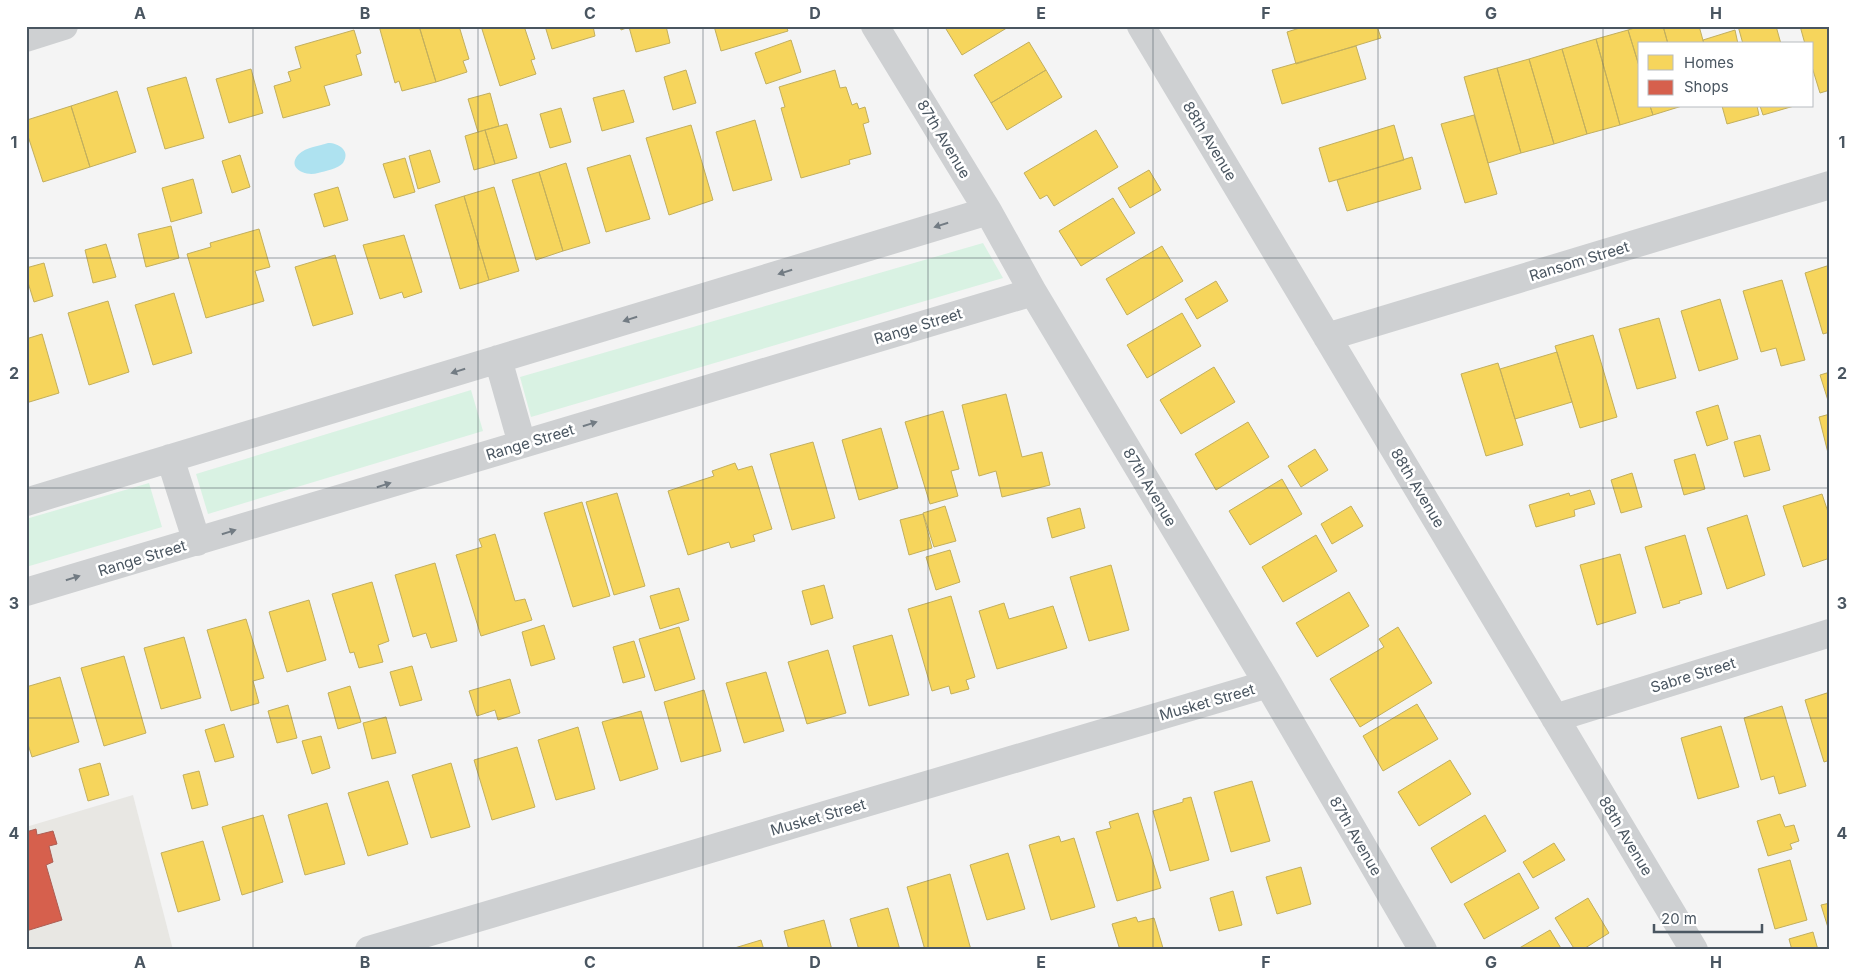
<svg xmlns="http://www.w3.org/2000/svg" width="1856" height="976" font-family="Inter,sans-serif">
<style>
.commercial{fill:#e8e7e3}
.green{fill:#d9f2e3}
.water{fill:#aee2f0}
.homes{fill:#f6d55c;stroke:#c2af5e}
.shops{fill:#d6604d;stroke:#ac5d53}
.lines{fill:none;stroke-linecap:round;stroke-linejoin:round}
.minor{stroke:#ced0d2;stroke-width:28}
.oneway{fill:#727b83}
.grid{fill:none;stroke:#4a5661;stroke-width:1;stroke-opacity:0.55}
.labels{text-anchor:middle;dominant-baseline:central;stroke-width:5;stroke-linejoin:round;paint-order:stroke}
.street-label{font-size:15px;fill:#4a5661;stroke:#fff}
.neatline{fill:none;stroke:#4a5661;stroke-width:2}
.grid-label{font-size:16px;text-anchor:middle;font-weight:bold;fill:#4a5661}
</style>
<rect width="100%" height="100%" fill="#f4f4f4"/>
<path class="commercial" d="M133 795 173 950H26V827Z"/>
<path class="green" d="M983 243 1003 278 531 417 520 377Z
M471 390 483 431 208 514 196 474Z
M149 483 162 527 26 567V519Z"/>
<path class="water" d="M328 143C339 143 351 151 343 163 338 169 325 171 318 173 304 177 286 167 299 154 306 147 320 146 328 143Z"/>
<path class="homes" d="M379 26H419L436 82 402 91 399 81 395 83Z
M419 26H459L469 59 463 61 467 72 436 82Z
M481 26H524L535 59 531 60 536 74 500 86Z
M545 26H593L595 36 552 49Z
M620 26H666L670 43 636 52 629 27 621 30Z
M714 26H786L788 31 721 51Z
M951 26H1010L962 55 946 29Z
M1306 26H1377L1381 38 1296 64 1287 32Z
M1641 26H1663L1668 44H1640V69L1628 30Z
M1663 26H1699L1704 44H1668Z
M1738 26H1776L1781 44H1743Z
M1800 26H1830V90L1820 93 1812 67V44H1805Z
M354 30 361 53 356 55 362 75 324 86 330 105 283 118 274 86 291 81 288 72 301 68 295 47Z
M1628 30 1640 69V106H1650L1653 115 1620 125 1596 39Z
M1735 30 1738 44H1704L1703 40Z
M1596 39 1620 125 1587 134 1562 49Z
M791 40 801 72 766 84 755 53Z
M1029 42 1046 70 991 103 974 75Z
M1356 46 1366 79 1282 104 1272 70Z
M1562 49 1587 134 1554 144 1529 59Z
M1529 59 1554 144 1521 153 1497 68Z
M1497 68 1521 153 1488 163 1464 77Z
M251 69 263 113 229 123 216 79Z
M686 70 696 103 673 110 664 77Z
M835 70 840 88 846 87 852 105 857 103 859 109 865 107 869 122 863 124 871 154 849 160 850 164 801 178 781 108 785 107 779 87Z
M1046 70 1062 97 1007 130 991 103Z
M186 77 204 138 165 149 147 88Z
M624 90 634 122 602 131 593 98Z
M117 91 136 152 90 167 71 106Z
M490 93 499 126 478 132 468 99Z
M71 106 90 167 43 182 26 130 27 120Z
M1650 106H1682L1653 115Z
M1722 106H1757L1759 115 1727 124Z
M1760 106H1794L1763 115Z
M561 108 571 142 550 148 540 114Z
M1474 115 1497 194 1465 203 1441 124Z
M755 120 772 180 733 191 716 132Z
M507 124 517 158 495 164 485 130Z
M691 125 713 200 669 215 646 138Z
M1394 125 1404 160 1329 182 1319 148Z
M485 130 495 164 474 170 465 136Z
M1096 130 1118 167 1054 206 1047 195 1040 199 1024 173Z
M430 150 440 182 418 189 409 156Z
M240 155 250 187 232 193 222 161Z
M630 155 650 219 606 232 587 168Z
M1412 157 1421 189 1347 211 1337 180Z
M405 158 415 192 394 198 383 164Z
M566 163 590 243 563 251 539 172Z
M1149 170 1161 190 1130 208 1118 188Z
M539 172 563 251 536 260 512 180Z
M193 179 202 213 171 222 162 188Z
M338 187 348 220 324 227 314 194Z
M494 187 519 271 489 280 464 196Z
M464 196 489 280 460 289 435 205Z
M1113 198 1135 233 1081 266 1059 231Z
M171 226 179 258 146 267 138 234Z
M259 229 270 267 255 271 264 301 206 318 187 254 211 247 210 243Z
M404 235 422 292 404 298 402 292 380 299 363 245Z
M106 244 116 277 93 283 85 250Z
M1162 246 1183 281 1127 315 1106 279Z
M335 255 353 314 313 326 295 267Z
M44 263 53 296 34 302 26 276V268Z
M1830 265V332L1823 334 1805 273Z
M1782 280 1805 360 1781 366 1776 348 1761 352 1743 291Z
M1216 281 1228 301 1197 319 1185 299Z
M174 293 192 353 153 365 135 305Z
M1720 299 1738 359 1699 371 1681 311Z
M108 301 129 372 89 385 68 313Z
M1182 313 1201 346 1147 378 1127 345Z
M1659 318 1676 378 1637 389 1619 329Z
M42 334 59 393 26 403V339Z
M1593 335 1617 417 1580 428 1555 346Z
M1557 352 1572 402 1515 419 1500 369Z
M1498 363 1523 445 1486 456 1461 374Z
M1214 367 1235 402 1181 434 1160 400Z
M1830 372V407L1820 375Z
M1006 394 1022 457 1042 452 1050 485 1002 497 996 471 979 476 962 405Z
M1718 405 1728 439 1707 446 1696 412Z
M943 411 959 469 951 471 958 496 930 504 905 422Z
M1830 414V452L1828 453 1819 417Z
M1248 422 1269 457 1216 490 1195 454Z
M881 428 898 488 859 500 842 440Z
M1760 435 1770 470 1744 477 1734 442Z
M813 442 835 518 792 530 770 454Z
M1315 449 1328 470 1301 487 1288 466Z
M1695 454 1705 489 1684 495 1674 460Z
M735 463 738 470 752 466 772 529 753 535 755 541 731 548 729 542 688 555 668 491 714 476 712 471Z
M1632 473 1642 507 1621 513 1611 480Z
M1282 479 1302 514 1250 545 1229 511Z
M1590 490 1595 504 1574 510 1575 516 1536 527 1529 505 1569 493 1570 496Z
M617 493 645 586 614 595 586 502Z
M1822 494 1830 518V558L1803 567 1783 506Z
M582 502 610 596 573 607 544 513Z
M945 506 956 541 934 547 923 513Z
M1351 506 1363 526 1332 544 1321 524Z
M1080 508 1085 528 1052 538 1047 518Z
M923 514 932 548 909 555 900 520Z
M1747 515 1765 575 1727 589 1707 528Z
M495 534 515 601 525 599 532 620 481 636 456 555 482 547 479 539Z
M1316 535 1337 571 1283 602 1262 567Z
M1685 535 1702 594 1679 601 1680 603 1663 608 1645 547Z
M950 550 960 582 936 590 926 557Z
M1620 554 1636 613 1597 625 1580 565Z
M435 563 457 641 431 648 426 633 413 637 395 575Z
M1111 565 1129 630 1089 641 1070 577Z
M372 582 389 641 378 645 383 662 359 668 354 652 350 653 332 594Z
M824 585 833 618 811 625 802 591Z
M679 588 689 620 660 629 650 596Z
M1349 592 1369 626 1317 657 1296 623Z
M951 596 975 677 966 680 969 689 951 694 949 686 932 691 908 609Z
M309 600 326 660 287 672 269 612Z
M1004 603 1009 619 1053 606 1067 648 997 669 979 611Z
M246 619 264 678 253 681 259 703 231 711 207 630Z
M544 625 555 659 531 666 522 632Z
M679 627 695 679 655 691 639 639Z
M1398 627 1432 683 1360 727 1330 679 1384 647 1379 639Z
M892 635 909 695 869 706 853 646Z
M184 637 201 698 161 709 144 648Z
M634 641 645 677 623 683 613 647Z
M828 650 846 713 807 724 788 662Z
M124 656 146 733 104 746 81 668Z
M412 666 422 700 400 706 390 672Z
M766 672 784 731 744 743 726 683Z
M60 677 79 742 32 757 26 738V687Z
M510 679 520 713 498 720 495 710 477 716 469 691Z
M350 686 361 722 338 729 328 693Z
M704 690 721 751 681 762 664 702Z
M1830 692V760L1824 762 1805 700Z
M1417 704 1438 739 1383 771 1363 736Z
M288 705 297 738 277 743 268 711Z
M1782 706 1806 786 1779 794 1774 776 1761 780 1744 718Z
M641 711 658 769 620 781 602 722Z
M386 717 396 753 372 759 363 723Z
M224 724 234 757 215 762 205 730Z
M1721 726 1739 787 1698 799 1681 738Z
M578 727 595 789 556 800 538 740Z
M321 736 330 768 312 774 302 741Z
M517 747 535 807 492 820 474 760Z
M1450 760 1471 794 1419 826 1398 792Z
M100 763 109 795 88 801 79 769Z
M451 763 470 827 431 838 412 775Z
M199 771 208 805 192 809 183 775Z
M388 781 408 844 368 856 348 793Z
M1252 781 1270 841 1231 852 1214 792Z
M1191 797 1209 860 1170 871 1153 811 1183 802V799Z
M327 803 345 864 305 875 288 815Z
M1138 813 1161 888 1117 901 1096 832 1111 828 1109 822Z
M1780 814 1785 827 1794 825 1799 841 1790 844 1792 849 1768 856 1757 821Z
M263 815 283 882 242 895 222 827Z
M1485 815 1506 851 1451 883 1431 848Z
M1059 836 1061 842 1074 838 1095 907 1051 920 1029 845Z
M203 841 220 900 178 912 161 853Z
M1554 843 1565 860 1533 878 1523 862Z
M1008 853 1025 909 987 920 970 865Z
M1790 860 1807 920 1775 929 1758 869Z
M1301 867 1311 904 1277 914 1266 877Z
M1519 873 1539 908 1484 939 1464 904Z
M950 874 971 950H925L907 887Z
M1233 891 1242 925 1219 931 1210 898Z
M1588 898 1609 933 1582 950H1575L1555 918Z
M1830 903V934L1821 905Z
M888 908 900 950H859L850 919Z
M1136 917 1138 922 1154 918 1163 948 1158 950H1120L1112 924Z
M824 920 832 950H789L784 931Z
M1550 930 1562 950H1516Z
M1813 932 1818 950H1792L1789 939Z
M761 940 764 950H728Z"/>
<path class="shops" d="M36 829 37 835 53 831 57 844 49 846 53 862 46 865 62 920 26 931V832Z"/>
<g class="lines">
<path class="minor" d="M875 26 988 211 1033 292 1268 684 1423 950
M1141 26 1694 950
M26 38 64 26
M1327 337 1830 185
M498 359 522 444
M170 458 197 542
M26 502 988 211
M26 592 1033 292
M1555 718 1830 633
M369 950 1268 684"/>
</g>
<defs><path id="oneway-solid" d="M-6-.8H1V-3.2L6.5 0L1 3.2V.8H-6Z" transform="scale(1.25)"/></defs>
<g class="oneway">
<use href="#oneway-solid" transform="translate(941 225) rotate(163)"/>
<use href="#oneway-solid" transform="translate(785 272) rotate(163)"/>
<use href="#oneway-solid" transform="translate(630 319) rotate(163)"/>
<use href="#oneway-solid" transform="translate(458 371) rotate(163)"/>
<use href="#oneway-solid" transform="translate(590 424) rotate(-17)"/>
<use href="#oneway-solid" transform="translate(384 485) rotate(-17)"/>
<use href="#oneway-solid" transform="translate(229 532) rotate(-17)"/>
<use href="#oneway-solid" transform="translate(73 578) rotate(-17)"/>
</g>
<path class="grid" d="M253 26V950M478 26V950M703 26V950M928 26V950M1153 26V950M1378 26V950M1603 26V950M26 258H1830M26 488H1830M26 718H1830"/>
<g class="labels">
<g class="street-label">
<text transform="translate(944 139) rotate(59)">87th Avenue</text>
<text transform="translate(1210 141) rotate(59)">88th Avenue</text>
<text transform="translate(1579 261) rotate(-17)">Ransom Street</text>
<text transform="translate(918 326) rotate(-17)">Range Street</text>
<text transform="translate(530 442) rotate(-17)">Range Street</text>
<text transform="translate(1150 487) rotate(59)">87th Avenue</text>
<text transform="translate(1418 488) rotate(59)">88th Avenue</text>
<text transform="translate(142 558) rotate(-17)">Range Street</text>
<text transform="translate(1693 675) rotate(-17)">Sabre Street</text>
<text transform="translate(1207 702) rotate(-16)">Musket Street</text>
<text transform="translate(818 817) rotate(-16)">Musket Street</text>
<text transform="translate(1356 836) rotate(60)">87th Avenue</text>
<text transform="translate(1626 836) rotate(59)">88th Avenue</text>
</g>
</g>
<rect width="1856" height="976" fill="none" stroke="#ffffff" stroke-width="55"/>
<rect x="1638" y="42" width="175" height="65" fill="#ffffff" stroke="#b7bbc0"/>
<rect x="1648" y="55" width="25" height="15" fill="#f6d55c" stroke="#b7bbc0"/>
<text x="1684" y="68" font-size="15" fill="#4a5661">Homes</text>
<rect x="1648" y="80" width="25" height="15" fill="#d6604d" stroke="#b7bbc0"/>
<text x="1684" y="92" font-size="15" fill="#4a5661">Shops</text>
<path d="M1654 924v8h108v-8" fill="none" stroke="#4a5661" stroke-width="2.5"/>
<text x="1661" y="924" font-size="15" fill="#4a5661" stroke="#ffffff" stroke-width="4" paint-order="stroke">20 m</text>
<rect x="28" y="28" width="1800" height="920" class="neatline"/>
<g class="grid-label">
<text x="140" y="19">A</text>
<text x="365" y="19">B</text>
<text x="590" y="19">C</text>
<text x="815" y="19">D</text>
<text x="1041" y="19">E</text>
<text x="1266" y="19">F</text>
<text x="1491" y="19">G</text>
<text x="1716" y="19">H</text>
<text x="14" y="148">1</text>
<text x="1842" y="148">1</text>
<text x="14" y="379">2</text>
<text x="1842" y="379">2</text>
<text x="14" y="609">3</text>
<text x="1842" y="609">3</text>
<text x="14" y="839">4</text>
<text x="1842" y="839">4</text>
<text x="140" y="968">A</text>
<text x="365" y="968">B</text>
<text x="590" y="968">C</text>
<text x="815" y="968">D</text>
<text x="1041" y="968">E</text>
<text x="1266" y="968">F</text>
<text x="1491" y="968">G</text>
<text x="1716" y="968">H</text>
</g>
</svg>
